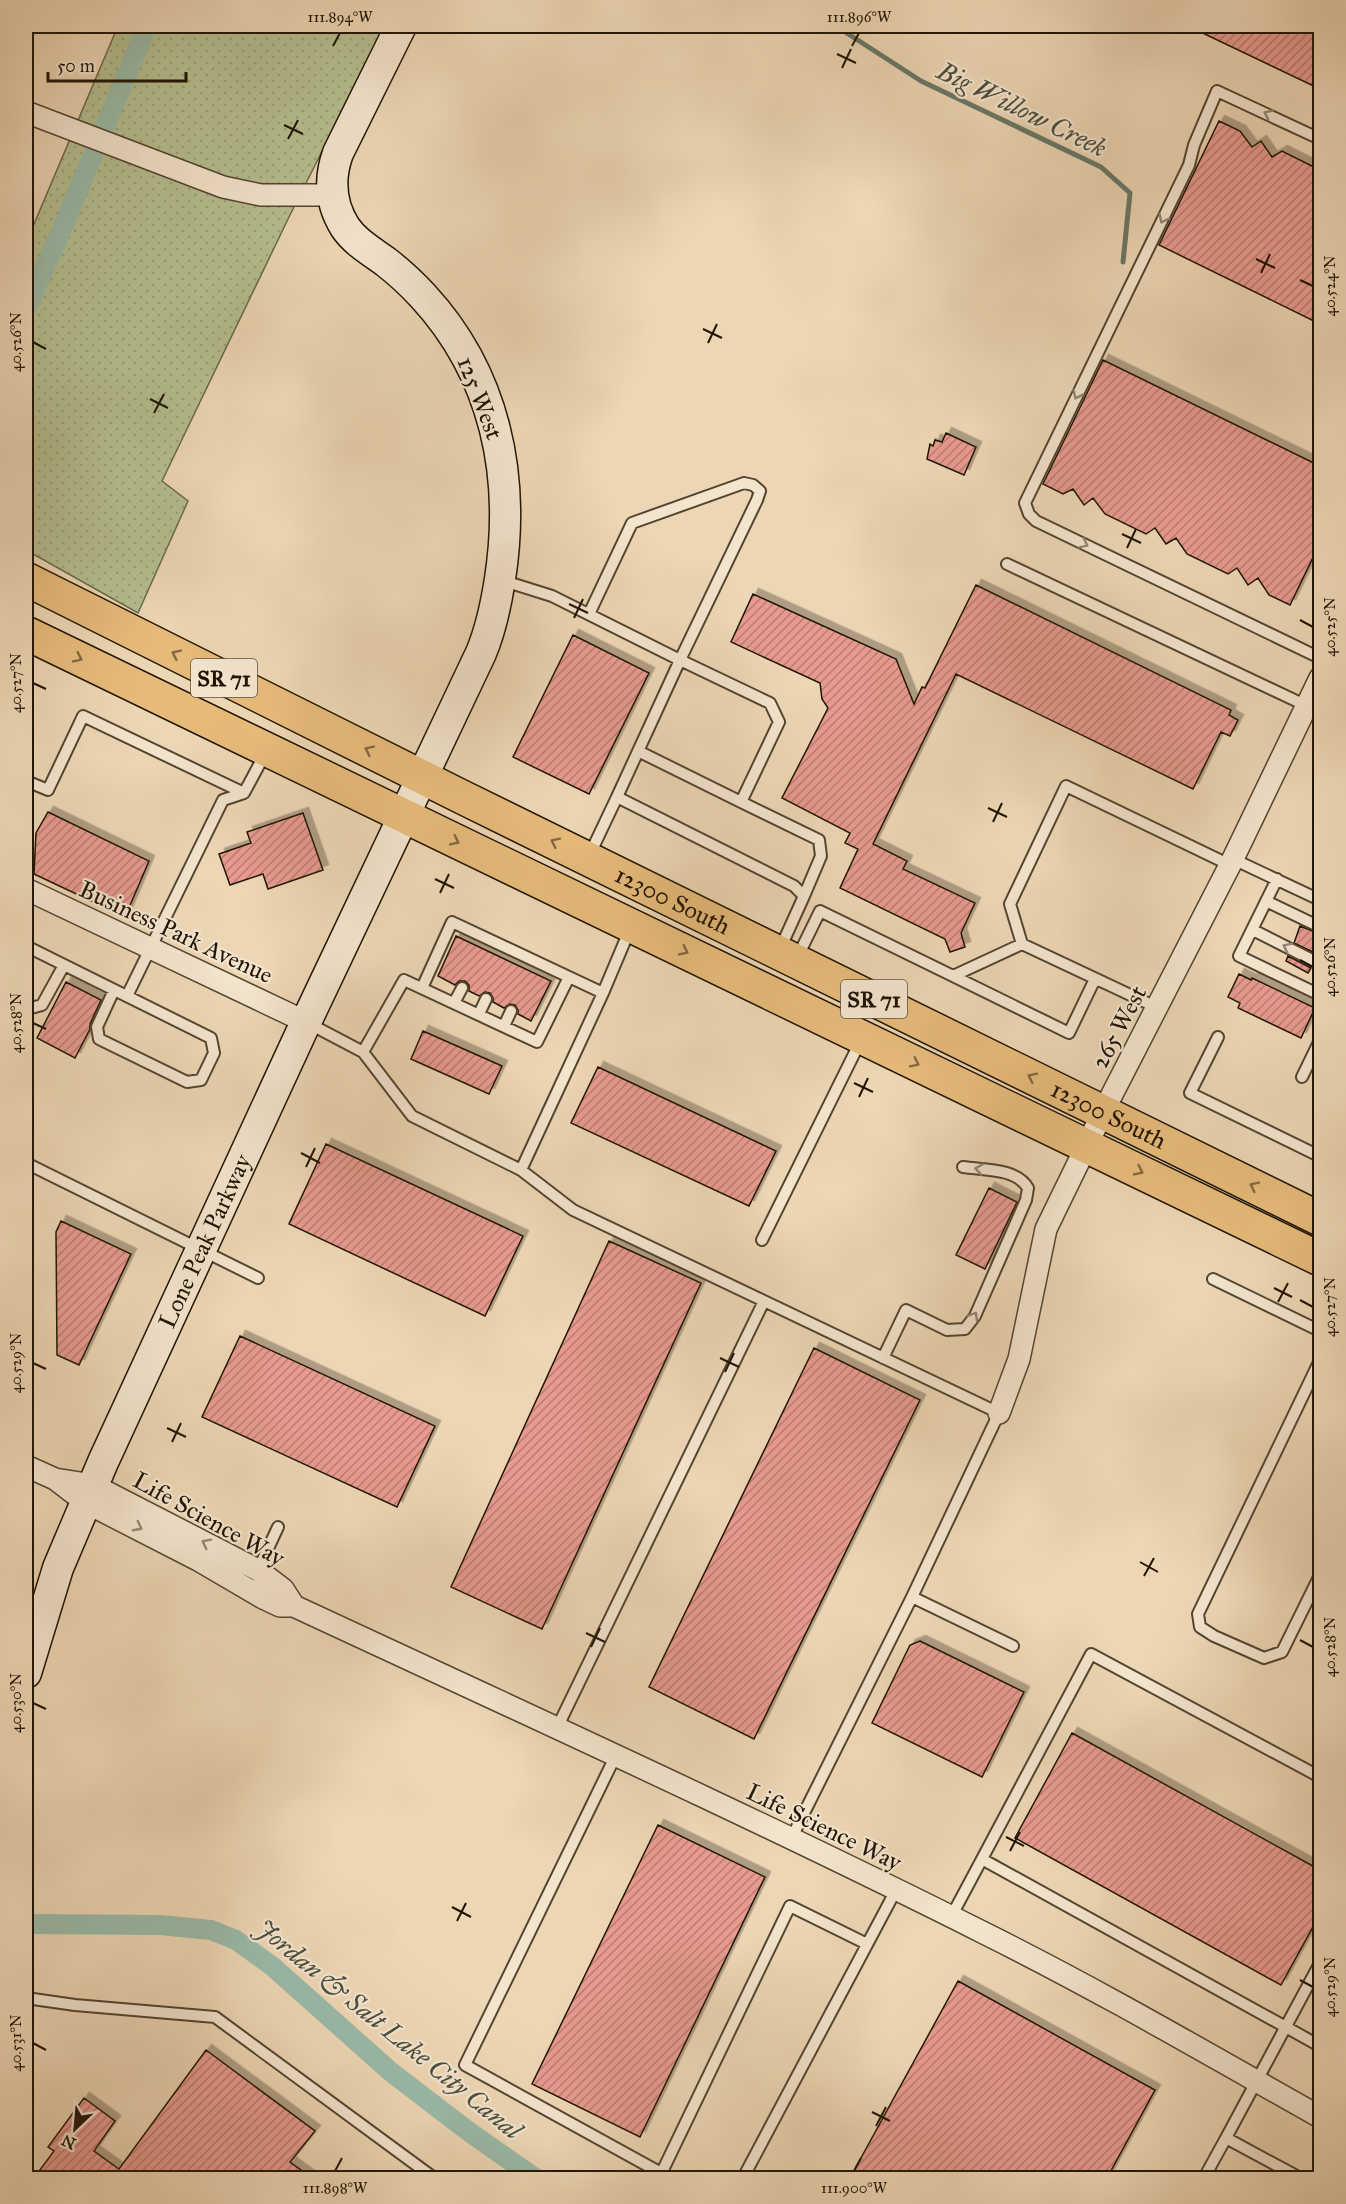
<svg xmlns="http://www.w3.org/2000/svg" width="1346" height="2204" font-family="'IM FELL Great Primer',serif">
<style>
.grass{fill:url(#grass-dots);stroke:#6a6a4a;stroke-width:1.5}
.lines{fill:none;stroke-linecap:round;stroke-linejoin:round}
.stream{stroke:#697867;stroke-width:5}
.canal{stroke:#9abaa8;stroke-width:20}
.building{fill:url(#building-hatch);stroke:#201505;stroke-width:1.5;filter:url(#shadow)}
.lane-casing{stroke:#534531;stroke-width:14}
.street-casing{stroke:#534531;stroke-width:24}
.secondary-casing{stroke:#201505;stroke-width:33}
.primary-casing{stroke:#201505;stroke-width:36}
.lane{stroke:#f3e4ce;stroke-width:10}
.street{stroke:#f3e4ce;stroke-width:21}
.secondary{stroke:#f3e4ce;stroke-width:30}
.primary{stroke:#e6bb7a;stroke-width:33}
.oneway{stroke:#948774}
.oneway2{stroke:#836840}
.ticks{fill:none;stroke:#201505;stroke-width:2}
.labels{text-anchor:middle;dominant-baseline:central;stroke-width:4.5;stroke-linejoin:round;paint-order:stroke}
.shield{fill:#f3e4ce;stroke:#5f5341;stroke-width:1.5}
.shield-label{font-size:22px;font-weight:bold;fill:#201505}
.street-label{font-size:24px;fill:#201505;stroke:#f3e4ce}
.water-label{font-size:26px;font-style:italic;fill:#4b4f3e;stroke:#f3e4ce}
.neatline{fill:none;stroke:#201505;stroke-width:2}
.ticks-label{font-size:15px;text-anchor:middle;fill:#201505}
</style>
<defs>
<pattern id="grass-dots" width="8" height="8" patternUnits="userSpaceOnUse" patternTransform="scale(1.5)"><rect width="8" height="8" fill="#b5be8f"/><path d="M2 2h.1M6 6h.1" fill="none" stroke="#9ba27a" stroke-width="1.8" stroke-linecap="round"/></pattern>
<pattern id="building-hatch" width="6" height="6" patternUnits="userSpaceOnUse" patternTransform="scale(1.5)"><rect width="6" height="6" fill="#e79a8f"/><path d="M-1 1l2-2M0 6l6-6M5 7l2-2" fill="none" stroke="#bb7c73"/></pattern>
<filter id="shadow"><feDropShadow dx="5.5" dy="-5.5" stdDeviation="0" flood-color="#0004"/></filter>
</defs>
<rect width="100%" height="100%" fill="#edd6b4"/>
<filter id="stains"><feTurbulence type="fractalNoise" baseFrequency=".00333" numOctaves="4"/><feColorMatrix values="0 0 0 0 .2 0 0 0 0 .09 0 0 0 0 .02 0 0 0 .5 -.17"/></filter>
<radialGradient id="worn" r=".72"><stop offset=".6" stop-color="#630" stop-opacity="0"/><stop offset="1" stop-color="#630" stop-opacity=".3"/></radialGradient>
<path class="grass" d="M118 26H385L289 217 162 481 188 501 138 613 26 550V243Z"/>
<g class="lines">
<path class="stream" d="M836 26 921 81 1101 167 1130 193 1123 262"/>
<path class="canal" d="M26 309 59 236 147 26
M26 1924 160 1925 211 1930 236 1940 272 1966 391 2072 468 2131 535 2178"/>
</g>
<path class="building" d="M1188 26H1320V89Z
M1219 121 1240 131 1252 147 1261 141 1272 157 1282 151 1320 170V324L1159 245Z
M1103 360 1320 466V543L1290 605 1269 595 1258 578 1248 585 1237 568 1228 574 1187 554 1176 538 1166 544 1155 528 1146 534 1105 514 1093 498 1084 505 1073 489 1063 494 1043 484Z
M946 433 976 447 964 475 927 459 930 444 933 446 935 440 942 442Z
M976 585 1231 710 1229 715 1238 720 1230 736 1221 732 1193 789 956 674 873 844 907 861 903 869 975 903 961 933 965 947 950 952 945 939 840 888 858 849 845 843 850 833 782 798 828 708 822 699 820 683 731 642 753 594 896 659 914 704 922 687 925 688Z
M573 635 649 673 589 794 513 757Z
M48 812 149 861 125 917 34 874 36 833Z
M303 813 323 870 268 889 263 874 230 885 219 854 251 843 247 832Z
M1300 926 1320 934V948L1317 954 1294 943Z
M456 936 551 981 531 1021 518 1014V1010L515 1005 510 1004 504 1008 493 1002V998L490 993 485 992 479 996 469 991V985L465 981H459L455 985 438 976Z
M1288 956 1311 968 1308 973 1286 961Z
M1239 974 1251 980 1252 978 1315 1008 1301 1038 1238 1008 1240 1003 1228 997Z
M66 982 101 1000 90 1024V1029L75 1058 37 1038Z
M423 1031 502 1066 489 1094 411 1059Z
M598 1067 776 1151 749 1206 571 1123Z
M326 1144 523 1236 485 1316 289 1224Z
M989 1188 1017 1202 985 1269 956 1255Z
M61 1221 131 1254 79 1365 57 1355 56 1232Z
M609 1241 701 1283 542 1629 451 1587Z
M240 1336 435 1426 397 1507 202 1417Z
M814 1348 920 1400 754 1739 649 1687Z
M920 1641 1024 1692 982 1777 872 1723 910 1645Z
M1072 1733 1320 1870V1914L1281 1985 1015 1838Z
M658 1825 765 1877 640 2137 532 2084Z
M958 1981 1155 2090 1107 2178H850Z
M206 2050 315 2131 290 2162 312 2178H34L54 2151 48 2147 84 2098 115 2121 94 2151 119 2169Z"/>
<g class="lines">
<g class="lane-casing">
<path id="lane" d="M1320 139 1217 91 1194 145 1189 165 1025 503 1029 514 1036 521 1320 658
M1007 564 1307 706
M501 580 552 596 680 660 617 797
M589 614 632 523 744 483 753 485 760 491 757 500 680 660 770 703 779 722 741 802 819 840 821 856 804 896
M638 751 741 802
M26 784 31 783 48 790 83 716 244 793
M589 856 617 797 794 886 804 896 780 949
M1233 859 1320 900
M1277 879 1239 956 1320 995
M1266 901 1320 927
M1253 930 1320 964
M26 946 211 1038 214 1053 201 1080 187 1082 99 1039 97 1027 114 990
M797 958 820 911 953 976 1022 944
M953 976 1069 1033 1095 979
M422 988 452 922 569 977
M127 996 223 800 244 793 266 752
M454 1003 462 988
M26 1005 31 1008 42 1005 64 965
M1158 1008 1022 944 1010 904 1066 786 1230 865
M479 1014 486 999
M308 1023 363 1052 412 1116 521 1170 573 1210 764 1301
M504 1026 511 1011
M1218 1037 1190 1093 1315 1154
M363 1052 404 980 537 1042 569 977 603 993 630 929
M1302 1077 1320 1040
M26 1163 258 1278
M521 1170 603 993
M762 1240 861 1040
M1213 1279 1320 1331
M26 1293V1360
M883 1358 906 1310 947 1330 965 1329 975 1316 1026 1200 1028 1188C1016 1168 984 1170 963 1167
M1320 1360 1198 1614 1200 1627 1214 1636 1264 1658 1282 1652 1320 1575
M258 1570 278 1527
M912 1597 1013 1646
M557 1728 764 1301 999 1413 912 1597 791 1839
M616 1755 465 2065 670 2178
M1320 1777 1091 1654 982 1859 1320 2046
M951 1917 982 1859
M26 1998 75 2005 215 2017 434 2178
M1226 2138 1320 1963
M661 2174 790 1906 867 1944
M743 2178 896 1890
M1204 2178 1226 2138 1300 2178"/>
</g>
<g class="street-casing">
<path id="street" d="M26 112 223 187 261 195H333
M26 889 306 1022
M999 1413 1019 1359 1046 1229 1103 1112 1230 865 1320 678
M26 1466 55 1479 93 1485 258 1570 283 1589 294 1606
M55 1479 85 1502 198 1560 263 1598 280 1606H294C524 1713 755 1818 982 1932 1097 1989 1208 2054 1320 2117"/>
</g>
<g class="secondary-casing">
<g id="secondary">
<path id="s1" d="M26 1673 58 1568 103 1462 306 1022 481 653C491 629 496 605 500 579 516 475 495 374 423 296 411 283 399 272 386 262 371 251 355 242 345 227 330 203 329 178 338 153L401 26"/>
</g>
</g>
<g class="primary-casing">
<g id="primary">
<path id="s2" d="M26 579 460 796 1320 1219"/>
<path d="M26 633 1320 1259"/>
</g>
</g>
<use href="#lane" class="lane"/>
<use href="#street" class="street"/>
<use href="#secondary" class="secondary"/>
<use href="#primary" class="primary"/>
</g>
<defs><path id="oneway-chevron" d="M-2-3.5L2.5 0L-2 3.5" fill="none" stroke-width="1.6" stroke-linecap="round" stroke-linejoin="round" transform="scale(1.5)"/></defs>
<g class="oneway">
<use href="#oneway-chevron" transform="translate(1268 114) rotate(-155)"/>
<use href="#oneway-chevron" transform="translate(1163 219) rotate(116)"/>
<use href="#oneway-chevron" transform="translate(1077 395) rotate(116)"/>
<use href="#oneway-chevron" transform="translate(1084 544) rotate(26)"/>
<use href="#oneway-chevron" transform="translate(1287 947) rotate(-154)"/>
<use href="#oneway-chevron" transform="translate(979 1169) rotate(-171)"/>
<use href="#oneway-chevron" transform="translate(974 1316) rotate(-60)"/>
<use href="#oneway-chevron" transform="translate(138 1527) rotate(28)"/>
<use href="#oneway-chevron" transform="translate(206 1543) rotate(-153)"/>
</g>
<g class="oneway2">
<use href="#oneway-chevron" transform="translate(176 654) rotate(-154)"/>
<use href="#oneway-chevron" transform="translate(78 658) rotate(26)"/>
<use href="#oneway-chevron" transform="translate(369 750) rotate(-154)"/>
<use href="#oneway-chevron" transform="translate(455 841) rotate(26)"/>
<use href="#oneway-chevron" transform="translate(555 842) rotate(-154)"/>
<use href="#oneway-chevron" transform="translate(684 951) rotate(26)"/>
<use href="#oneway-chevron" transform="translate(915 1063) rotate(26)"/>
<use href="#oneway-chevron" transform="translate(1032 1077) rotate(-154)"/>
<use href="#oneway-chevron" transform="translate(1139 1171) rotate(26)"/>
<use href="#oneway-chevron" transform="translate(1254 1186) rotate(-154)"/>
</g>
<path class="ticks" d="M333 46 340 33M852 46 859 33M837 54 856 63M842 68 851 49M284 125 303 134M288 139 298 120M1256 259 1275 268M1261 273 1270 254M1300 280 1313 286M703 329 722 338M33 342 46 349M708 343 717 324M150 399 168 408M154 413 164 394M1122 534 1141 543M1127 548 1136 529M569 604 588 613M574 618 583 599M1300 620 1313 627M33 683 46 689M988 808 1007 817M993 822 1002 803M435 879 454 888M440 893 449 874M1300 960 1313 967M33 1023 46 1029M854 1083 873 1092M859 1097 868 1078M301 1153 320 1163M306 1167 315 1148M1274 1288 1292 1297M1300 1300 1313 1307M1278 1302 1288 1283M720 1358 739 1367M33 1363 46 1369M725 1372 734 1353M167 1428 186 1437M172 1442 181 1423M1140 1562 1158 1572M1144 1576 1154 1558M586 1633 605 1642M1300 1640 1313 1647M591 1647 600 1628M33 1703 46 1709M1006 1837 1024 1846M1010 1851 1020 1832M452 1907 471 1917M457 1921 466 1903M1300 1980 1313 1987M33 2043 46 2050M872 2112 890 2121M876 2126 886 2107M335 2171 342 2158M854 2171 861 2158"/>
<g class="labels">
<g class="shield">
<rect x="191" y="659" width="66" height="38" rx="4.5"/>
<rect x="841" y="980" width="66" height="38" rx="4.5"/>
</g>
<g class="shield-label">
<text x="224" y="678">SR 71</text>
<text x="874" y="999">SR 71</text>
</g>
<g class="street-label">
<text transform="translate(480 398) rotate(69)">125 West</text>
<text stroke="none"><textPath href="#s2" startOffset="722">12300 South</textPath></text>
<text transform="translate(176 932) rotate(25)">Business Park Avenue</text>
<text transform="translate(1119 1027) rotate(-62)">265 West</text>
<text stroke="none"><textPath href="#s2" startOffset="1208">12300 South</textPath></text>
<text stroke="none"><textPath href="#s1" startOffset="468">Lone Peak Parkway</textPath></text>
<text transform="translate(209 1519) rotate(29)">Life Science Way</text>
<text transform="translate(824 1827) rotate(26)">Life Science Way</text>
</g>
<g class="water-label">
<text transform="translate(1022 109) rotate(26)">Big Willow Creek</text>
<text transform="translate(389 2029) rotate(39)">Jordan &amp; Salt Lake City Canal</text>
</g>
</g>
<rect width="1346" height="2204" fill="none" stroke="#edd6b4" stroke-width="66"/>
<g transform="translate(75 2129) rotate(206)" stroke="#f3e4ce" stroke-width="4.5" paint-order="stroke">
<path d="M0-4.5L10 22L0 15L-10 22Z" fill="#201505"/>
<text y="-9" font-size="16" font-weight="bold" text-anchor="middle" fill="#201505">N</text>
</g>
<path d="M48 72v9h138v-9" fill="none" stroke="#201505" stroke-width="3"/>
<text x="57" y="72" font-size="18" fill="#201505" stroke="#f3e4ce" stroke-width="4.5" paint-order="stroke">50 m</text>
<rect x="33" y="33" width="1280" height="2138" class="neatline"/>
<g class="ticks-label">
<text x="340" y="22">111.894°W</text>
<text x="859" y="22">111.896°W</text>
<text transform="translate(1330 286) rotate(-90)" y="5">40.524°N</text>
<text transform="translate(16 342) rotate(-90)" y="5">40.526°N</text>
<text transform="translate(1330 627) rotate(-90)" y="5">40.525°N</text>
<text transform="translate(16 683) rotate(-90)" y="5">40.527°N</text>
<text transform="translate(1330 967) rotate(-90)" y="5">40.526°N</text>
<text transform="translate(16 1023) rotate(-90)" y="5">40.528°N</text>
<text transform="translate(1330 1307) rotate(-90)" y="5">40.527°N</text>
<text transform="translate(16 1363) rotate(-90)" y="5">40.529°N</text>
<text transform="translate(1330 1647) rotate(-90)" y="5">40.528°N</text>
<text transform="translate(16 1703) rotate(-90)" y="5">40.530°N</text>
<text transform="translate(1330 1987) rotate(-90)" y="5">40.529°N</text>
<text transform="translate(16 2043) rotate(-90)" y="5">40.531°N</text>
<text x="335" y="2193">111.898°W</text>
<text x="854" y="2193">111.900°W</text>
</g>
<rect width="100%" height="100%" filter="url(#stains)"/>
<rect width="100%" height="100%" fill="url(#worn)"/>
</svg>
